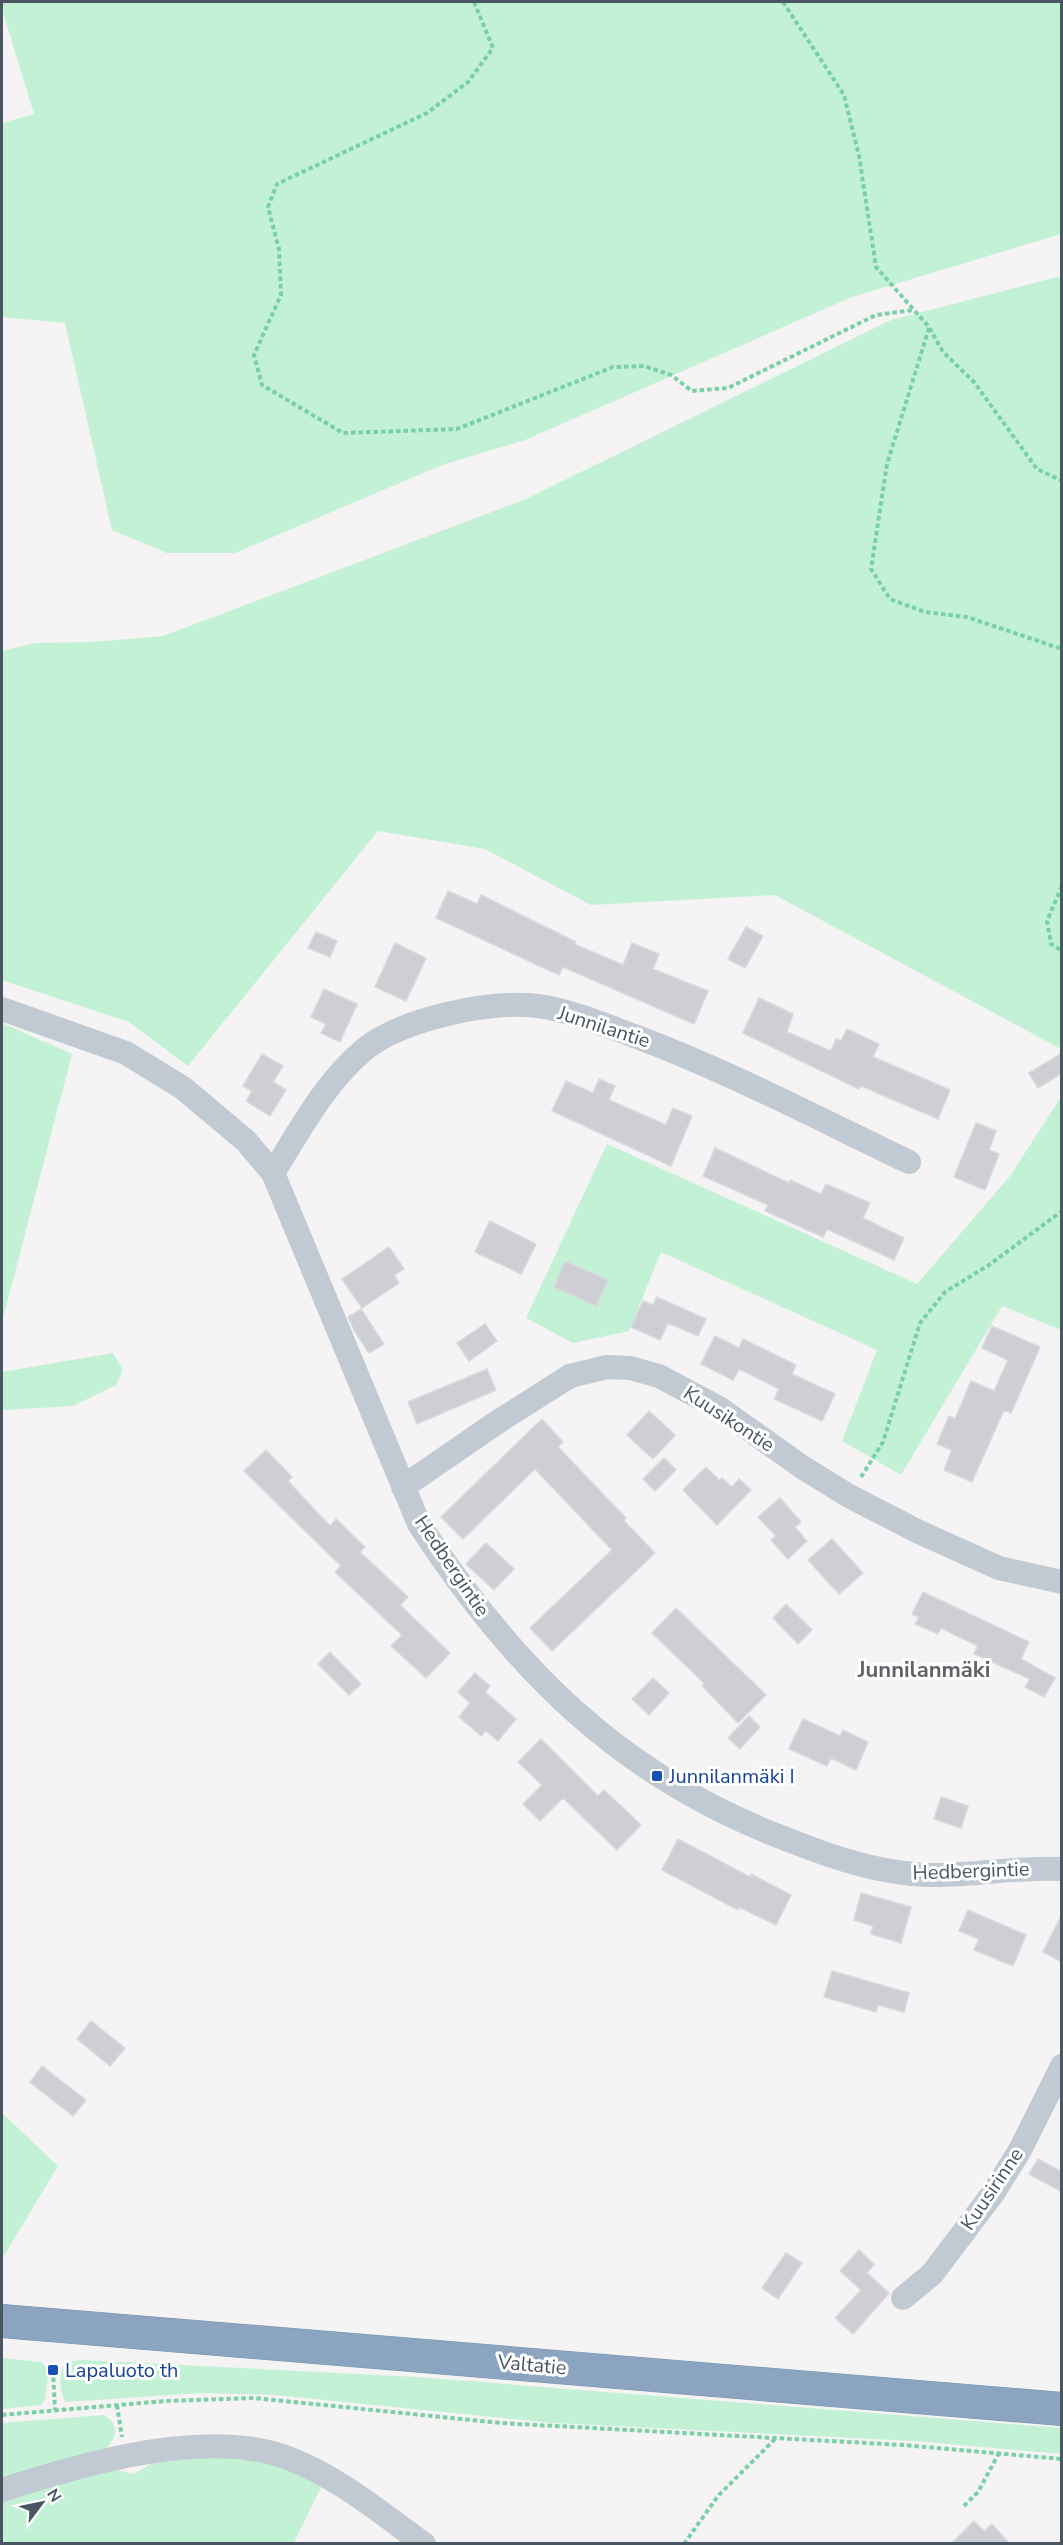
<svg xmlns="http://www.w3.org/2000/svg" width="1063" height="2545" font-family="'Nunito Sans',sans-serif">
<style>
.green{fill:#c3f1d5}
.building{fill:#cdcfd5;stroke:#d7d9de;stroke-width:1.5}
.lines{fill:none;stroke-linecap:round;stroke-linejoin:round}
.highway-casing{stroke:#7690ad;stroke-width:34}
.path{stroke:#7ad0a6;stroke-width:4;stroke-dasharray:4.5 3;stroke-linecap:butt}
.minor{stroke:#c1cad2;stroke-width:24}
.highway{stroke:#8ba5c1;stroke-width:33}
.transit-dot{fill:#1a4fb4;stroke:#fff;stroke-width:2}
.labels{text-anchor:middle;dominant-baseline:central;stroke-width:6;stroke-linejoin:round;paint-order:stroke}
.street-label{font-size:20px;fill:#4a5661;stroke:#fff}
.transit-label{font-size:20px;fill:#164399;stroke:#fff;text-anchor:start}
.quarter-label{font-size:22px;font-weight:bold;fill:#5f6368;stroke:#fff}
</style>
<rect width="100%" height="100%" fill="#f5f3f3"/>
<path class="green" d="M2 2H1061V234L852 297 525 440 442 465 235 553H167L112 530 65 323 2 317V123L34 114 2 9Z
M1061 276V1049L775 895 591 905 485 849 378 831 188 1066 129 1022 2 980V651L35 643 92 642 163 636 526 499 891 320Z
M2 1023 72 1054 2 1322Z
M1061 1097V1330L1002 1306 901 1475 842 1441 877 1350 661 1252 629 1331 573 1343 526 1318 607 1144 917 1284 1010 1176Z
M113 1353 123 1370 116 1385 73 1406 2 1410V1372Z
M2 2113 58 2166 2 2259Z
M2 2358 41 2362 49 2369 45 2399 41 2405 2 2409Z
M83 2360 417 2377 1061 2428V2454L914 2441 553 2423 275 2395 201 2393 66 2402C60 2395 58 2373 65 2365 69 2360 77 2361 83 2360Z
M104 2415C121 2425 117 2440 103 2451L2 2482V2423Z
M219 2457 280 2463 321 2487 294 2543 2 2544V2498L113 2469 134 2474 156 2461Z"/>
<path class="building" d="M448 891 477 904 481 895 576 942 574 944 623 965 632 943 659 954 653 969 708 991 694 1024 563 967 559 975 436 918Z
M746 927 763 936 745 968 728 959Z
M316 932 337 941 330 957 308 948Z
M395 943 426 958 406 1001 375 987Z
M324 989 357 1004 340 1042 321 1033 326 1024 311 1017Z
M759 998 793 1014 787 1032 831 1051 836 1039 841 1041 847 1029 879 1044 873 1057 950 1090 938 1119 861 1086 859 1089 743 1033Z
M1062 1053V1073L1038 1088 1029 1073Z
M262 1054 283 1066 273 1082 286 1090 270 1116 246 1101 252 1091 243 1086Z
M599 1079 615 1086 609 1100 666 1125 673 1108 692 1116 671 1166 552 1111 566 1081 593 1093Z
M976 1123 996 1131 989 1150 999 1154 985 1190 954 1177Z
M715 1148 789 1183 790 1180 821 1194 826 1184 870 1203 863 1218 904 1238 894 1260 827 1229 823 1237 765 1211 768 1205 703 1176Z
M490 1221 536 1244 521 1274 475 1252Z
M389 1247 404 1269 394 1275 399 1283 362 1308 342 1279Z
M565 1261 608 1280 596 1306 554 1287Z
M657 1297 706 1319 698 1336 668 1323 660 1340 631 1327 643 1301 653 1305Z
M361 1309 384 1344 369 1353 355 1332 348 1317Z
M485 1324 497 1341 469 1361 457 1343Z
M992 1326 1040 1347 1011 1413 1004 1410 972 1482 944 1470 952 1450 937 1444 949 1416 955 1419 971 1381 994 1391 1008 1360 982 1348Z
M715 1336 739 1348 743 1339 796 1365 792 1374 835 1394 822 1421 774 1399 779 1389 739 1369 733 1380 701 1364Z
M487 1369 496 1390 417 1424 408 1402Z
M649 1411 675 1435 653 1459 627 1435Z
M542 1419 563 1442 558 1447 626 1518 624 1521 655 1553 552 1651 530 1628 612 1550 535 1469 463 1539 441 1517Z
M266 1450 292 1477 288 1481 330 1526 336 1519 365 1547 360 1552 408 1597 400 1605 450 1653 426 1678 391 1646 402 1635 335 1572 341 1566 244 1471Z
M664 1458 676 1470 655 1491 643 1479Z
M706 1467 719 1480 722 1478 732 1487 739 1479 751 1490 717 1525 683 1490Z
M780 1498 801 1522 795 1527 807 1541 788 1559 771 1540 776 1536 758 1517Z
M832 1539 863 1573 839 1594 808 1560Z
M486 1543 514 1569 494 1590 466 1564Z
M923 1592 1029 1642 1021 1659 1055 1678 1044 1697 1025 1687 1030 1679 974 1654 978 1646 941 1628 938 1634 915 1624 919 1617 912 1614Z
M786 1604 812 1630 798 1644 773 1618Z
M676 1608 766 1695 738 1723 702 1686 704 1683 652 1633Z
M330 1652 361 1684 349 1695 318 1664Z
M475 1673 490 1686 485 1692 516 1719 498 1741 486 1731 481 1736 459 1717 470 1703 458 1692Z
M653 1678 669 1693 649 1715 632 1699Z
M749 1716 760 1727 740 1749 728 1738Z
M803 1719 840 1736 843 1730 868 1742 856 1770 831 1758 827 1766 789 1749Z
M541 1739 598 1796 604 1790 641 1825 617 1850 563 1798 540 1821 523 1804 542 1785 518 1762Z
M941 1797 968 1806 961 1828 934 1819Z
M678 1839 750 1877 751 1874 791 1895 776 1925 739 1907 738 1910 662 1870Z
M861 1893 911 1907 901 1943 871 1934 873 1926 854 1920Z
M968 1910 1026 1935 1013 1966 974 1950 979 1939 959 1931Z
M1062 1914V1962L1043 1952Z
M832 1971 909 1993 904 2012 878 2005 876 2012 824 1997Z
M91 2021 125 2048 110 2066 77 2039Z
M42 2066 86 2100 73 2116 30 2082Z
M1038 2159 1062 2172V2192L1029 2174Z
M859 2250 874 2264 867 2273 889 2293 853 2334 835 2318 861 2290 840 2271Z
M786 2253 802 2263 778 2299 762 2288Z
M974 2521 984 2531 992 2524 1010 2544H951Z"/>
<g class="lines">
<g class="highway-casing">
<path id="highway" d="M2 2321 1062 2409"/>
</g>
<path class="path" d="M474 2 493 48 468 82 427 113 277 184 268 207 279 249 281 295 254 355 262 385 343 433 457 429 613 367 644 366 671 375 692 391 728 388 876 315 913 310
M783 2 844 95 859 156 876 267 929 327 943 352 974 382 1037 469 1062 481
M929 328 887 464 871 569 890 599 925 612 967 617 1062 649
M1062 886 1047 921 1051 944 1062 951
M861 1477 883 1442 920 1323 945 1292 989 1265 1062 1211
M53 2370 55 2410
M117 2405 122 2437
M2 2415 165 2401 253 2398 501 2423 903 2445 1062 2459
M964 2506 978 2492 999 2453
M684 2544 718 2496 775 2439"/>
<path class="minor" d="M2 1009 126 1053 183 1088 246 1141 273 1173 419 1524C514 1670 622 1777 786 1839 824 1854 863 1868 904 1873 956 1880 1009 1866 1062 1869
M273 1173C300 1130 325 1082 365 1049 402 1019 490 1000 538 1006 572 1011 605 1025 637 1037 730 1072 819 1119 909 1162
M403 1487 496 1423 570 1376 607 1367 630 1368 659 1376 719 1408 802 1467 849 1496 919 1532 999 1568 1062 1582
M903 2298 932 2274 994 2192 1020 2150 1062 2066
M2 2490C82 2464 206 2427 288 2458 338 2477 381 2513 424 2544"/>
<use href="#highway" class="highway"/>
</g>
<g class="transit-dot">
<rect x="651" y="1770" width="12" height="12" rx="3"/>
<rect x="47" y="2364" width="12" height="12" rx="3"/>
</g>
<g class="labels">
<g class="street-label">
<text transform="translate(604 1027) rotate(18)">Junnilantie</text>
<text transform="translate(729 1419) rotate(33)">Kuusikontie</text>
<text transform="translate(452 1566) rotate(56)">Hedbergintie</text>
<text transform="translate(971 1871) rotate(-2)">Hedbergintie</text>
<text transform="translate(992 2189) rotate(-56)">Kuusirinne</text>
<text transform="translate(532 2365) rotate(5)">Valtatie</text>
</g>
<g class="transit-label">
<text x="669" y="1776">Junnilanmäki I</text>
<text x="65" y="2370">Lapaluoto th</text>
</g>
<g class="quarter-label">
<text x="924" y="1670">Junnilanmäki</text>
</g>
</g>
<rect width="1063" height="2545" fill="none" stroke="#4a5661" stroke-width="6"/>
<g transform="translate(42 2503) rotate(58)" stroke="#ffffff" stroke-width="4.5" paint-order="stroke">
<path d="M0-4.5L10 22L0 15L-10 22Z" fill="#4a5661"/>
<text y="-9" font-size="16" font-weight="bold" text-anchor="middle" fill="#4a5661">N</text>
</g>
</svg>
